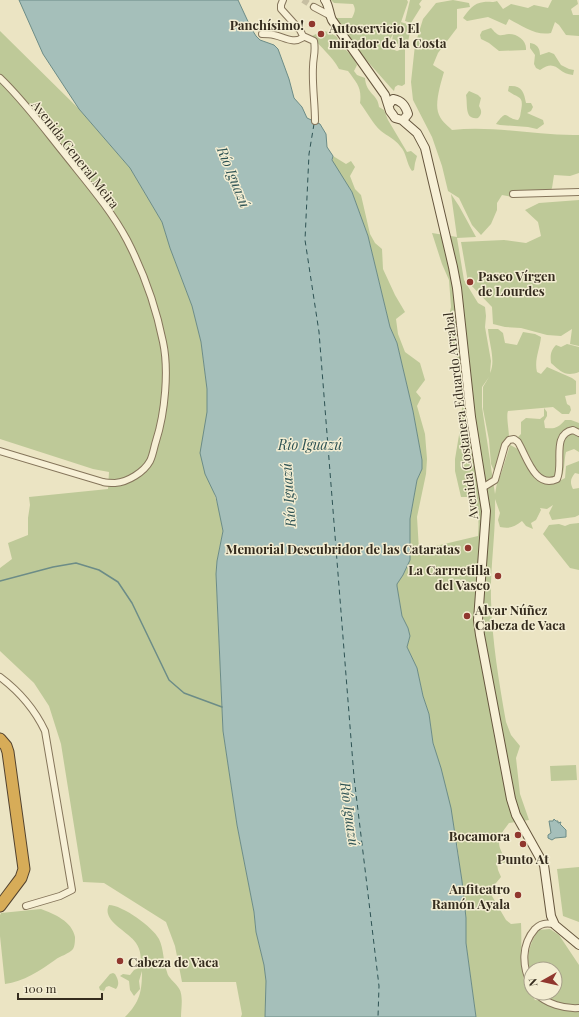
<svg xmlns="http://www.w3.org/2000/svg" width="579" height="1017" font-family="'Playfair Display',serif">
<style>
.green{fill:#bec998}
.water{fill:#a5bfba;stroke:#6c8c87}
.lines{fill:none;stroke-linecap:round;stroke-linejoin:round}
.stream{stroke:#6c8c87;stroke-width:1.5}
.ferry{stroke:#2e5354;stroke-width:1;stroke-dasharray:5 4;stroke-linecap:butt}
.street-tunnel{stroke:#c7bfa2;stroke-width:6;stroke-dasharray:6 3;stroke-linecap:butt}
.street-casing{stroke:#85755b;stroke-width:8}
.secondary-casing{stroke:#66563e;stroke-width:10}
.highway-casing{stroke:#53432f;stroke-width:13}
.street{stroke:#f7f0d6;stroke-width:6}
.secondary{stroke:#f7f0d6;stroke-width:8}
.highway{stroke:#d7ac58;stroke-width:11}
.poi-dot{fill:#90372e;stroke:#f3edd2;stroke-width:1.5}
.labels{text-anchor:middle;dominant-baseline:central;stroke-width:3;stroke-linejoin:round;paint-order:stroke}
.poi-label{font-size:13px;font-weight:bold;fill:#352c1e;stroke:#f3edd2;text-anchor:end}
.street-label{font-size:13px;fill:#352c1e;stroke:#f3edd2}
.water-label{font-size:14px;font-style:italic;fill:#2e5354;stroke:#f3edd2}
</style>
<rect width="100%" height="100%" fill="#ebe4c3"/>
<path class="green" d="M331 0H407L408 2 400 25 396 26V30L390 39 392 49 397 51 402 49 398 48V44L392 41 393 35 397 31H401V22L407 24 411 28 407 46 404 48 405 49V84L402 86 398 85 395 87 394 91 391 88 339 29 335 22 336 18H352C355 12 356 9 353 4L334 3Z
M410 0H422L419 4 421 7 411 23 405 21Z
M453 0 469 3 470 7 457 9V28L438 53 433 65 444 72C441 82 435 102 438 112 440 120 447 125 452 130 494 125 536 136 579 135V173L570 176 554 175 552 188 549 193H531L524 197H512L502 195 497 203V210L491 224 481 235 472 225 459 198 448 191 442 166 432 137 413 100 411 82 415 45 423 19 436 3Z
M552 0H577L578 4 571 9 573 15H579V36L566 35 559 25 555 22 551 33C536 36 522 26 509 19L506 25 488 17 467 21 463 18C469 10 473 3 484 2 489 1 492 3 497 1L503 9 511 4 528 8 534 5 548 8Z
M491 28C493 30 496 34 499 35 502 36 505 34 509 34 518 34 527 41 526 50L499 51 489 43 481 39 480 35 482 31Z
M0 31 79 109 130 168 162 222 170 248 192 306 201 342 207 389V412L213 490 220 512 223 531 217 561 216 574 223 731 237 825 254 912 256 932 264 965 266 981 265 1017H241L242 1014 236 982H182L175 946 166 922 104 883 83 882 61 744 49 706 34 683 0 651V568L12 559 8 543 28 535V518L30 505 29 497 108 489 109 472 93 469 0 439Z
M322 31 330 32 337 37 340 44 353 57 357 65 354 71 357 75 365 78C366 94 378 94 379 107L384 110 388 120 407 152 411 151 417 156 415 163 414 170 412 171C406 163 407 153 400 146 395 139 387 136 381 131 373 124 367 112 360 103 362 88 357 83 348 71L339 69C332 56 321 48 312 36Z
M530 43C537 44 540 48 540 55L549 52 554 54 561 65 569 69 574 70 573 75C557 74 557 58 540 70L536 68 534 64 535 55 530 48Z
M509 86C522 85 524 92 526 103H531L533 107 531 111 527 113 543 120 544 124 537 129 528 127 500 125 496 124C508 108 504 118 518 120 521 116 520 115 521 111 524 95 519 99 508 91Z
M469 91 478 95 481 98 479 106C482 111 482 114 478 118 464 120 468 105 466 95Z
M333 156 346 164 351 161 355 167 350 176 355 189 361 195 370 234 375 243 382 249 383 269 395 295 405 312 396 319 398 334 405 352 420 363 425 380 416 392 421 398 417 406 425 434 427 459 426 474 417 517 419 550 478 536C479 521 480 507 467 497H461L455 471V459L461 423 463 392 459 365 447 324 451 307 449 280 442 264 432 233 457 237 451 194 459 206 476 237 457 238 464 280 478 303 485 307 486 316 485 327 491 361 490 373C496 361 489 343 488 329H498L503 333 505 343 517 345 523 332 535 334 541 337C540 349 534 360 537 372L541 374 547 367 572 378 576 381V394L565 396 567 404 570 406 571 410 569 414H562L553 407 508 411C506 416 509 430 509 437 495 451 502 459 494 471L491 464 489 440 483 409V387L489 377 482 387V407L495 494 497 483 501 474 510 445C517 448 523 452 527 458 530 464 532 470 535 476 541 487 556 483 565 478L566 466 579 461V474L575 473C570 479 570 483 573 489L579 488V515L575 517 552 520 549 513 553 505 547 509 540 508 541 510 536 520 531 523 533 529 526 526 522 521C514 527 510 529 500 527L498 520 500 513 495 499C496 533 490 567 491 600 492 641 499 682 506 722L511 735 520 746 516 758 520 794 529 820 509 823C496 840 496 843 507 862L497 864 498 870 501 877 496 883 492 896 506 920 511 924 521 923C522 941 520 970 526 987 528 991 532 996 535 1000L546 1001 541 993H555V969H531V980C526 957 527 950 538 930L550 929 559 935 579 965V1017H476L466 943V918L457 843 446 788 433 743 429 714 423 696 417 668 407 647 410 636 408 628 402 616 397 586V584L403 575 410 560V519L417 480 422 469V460L413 411 397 343 390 327 368 236 352 192 333 163Z
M579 200V346L570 344 572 329 561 336 547 335 521 328 505 327 493 324 492 307 468 282 461 242 504 240 526 243 541 236 538 222 525 210 539 203Z
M567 344 579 347V372C566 377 561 372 551 363 550 355 551 350 556 345L561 347Z
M544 408 547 412V416L544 421 545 428C555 429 558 428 565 420H571L579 423V430L575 428H567L562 434 556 477 551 478 544 477 538 474 528 453 522 449 518 437 521 434V422L526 418 540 419 544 416Z
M574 432 579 435V452L574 449 566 452C564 460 565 468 562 476L560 475 563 441 568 434Z
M579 523V570L570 568 543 534 549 525 559 524 565 526 570 524Z
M576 765 577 780 551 781 550 766Z
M579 867V922L563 916 557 869Z
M109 905C122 905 153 927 159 939 164 949 163 962 167 972 168 978 175 982 178 987 184 994 181 1008 181 1017H125C140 1002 142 991 142 971L139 981 140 989 134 996 130 990 129 981 120 976 123 974 130 975 134 970 141 967C141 958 141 950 136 943 128 931 101 921 109 905Z
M41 909C54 914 72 921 75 937 75 940 75 946 73 949 69 954 60 956 55 960 41 970 23 982 5 984L0 936V915L1 913Z
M113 973 115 974C118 979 120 984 116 989L109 986 106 987 104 991 100 990 99 987 110 974Z"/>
<path class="water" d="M19 0H238L251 28 256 36 260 40 274 45 278 49 289 79 294 98 302 107 307 118 320 124 326 134 327 147 333 156 332 160 352 192 368 236 390 327 397 343 413 411 422 460V469L417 480 410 519V560L403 575 397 584V586L402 616 408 628 410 636 407 647 417 668 423 696 429 714 433 743 441 768 451 808 462 881 466 918V943L476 1017H265L266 981 264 965 256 932 254 912 237 825 223 731 216 574 217 561 223 531 216 497 205 474 200 453 207 412V389L201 342 192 306 170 248 162 222 130 168 79 109 43 54Z
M554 819 556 821H558V823L561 822 560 824 566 830V837L555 838 552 840 548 838V835L551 833 549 821H553Z"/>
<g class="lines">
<path class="stream" d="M0 581 53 567 76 563 99 570 118 582 132 603 169 680 184 693 222 707"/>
<path class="ferry" d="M314 124 309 154 305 240 319 332 354 777 379 986 378 1017"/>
<path class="street-tunnel" d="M303 0 314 7"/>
<g class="street-casing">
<path id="street" d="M314 7 329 15
M262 34C266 34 270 34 274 35 284 37 293 44 302 38L303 36 300 30 281 9V5L283 0
M303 36 314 41C316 52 313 57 313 67 312 85 315 103 315 121
M0 78C23 100 43 127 63 152 85 180 110 208 127 240 143 271 156 307 163 342 169 370 165 413 156 441 154 447 153 455 150 461 144 472 128 482 115 483 111 483 107 483 103 482L0 451
M513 194 579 192
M482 488 495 480 505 445 509 440 514 439 518 442C527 457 535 489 557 479 564 464 551 434 573 430L579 433
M0 677C20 692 34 708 45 731L72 890 60 896 26 906
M531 985C522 966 521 945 535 929 541 923 547 922 555 925
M536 993C546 1004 565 1009 579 1008"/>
</g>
<g class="secondary-casing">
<path id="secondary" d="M325 0C329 5 329 14 332 20L385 95 390 111 393 115 395 118 402 120 417 133 425 148 453 267 457 288 471 417 486 511 478 620 480 635 511 799 516 815 544 865 551 916 555 925 579 945
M389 105 393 99C402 101 405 105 408 114L404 119 402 120"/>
</g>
<g class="highway-casing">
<path id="highway" d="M0 739 6 746 8 752 24 869 21 878 0 906"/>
</g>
<use href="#street" class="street"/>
<use href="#secondary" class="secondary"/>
<use href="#highway" class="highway"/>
</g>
<g class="poi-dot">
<circle cx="312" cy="24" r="4"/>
<circle cx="321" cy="34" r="4"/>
<circle cx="470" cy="282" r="4"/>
<circle cx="468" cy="548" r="4"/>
<circle cx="498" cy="576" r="4"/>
<circle cx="467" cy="616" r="4"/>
<circle cx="518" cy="835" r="4"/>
<circle cx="523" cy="844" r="4"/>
<circle cx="518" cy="895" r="4"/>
<circle cx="120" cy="961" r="4"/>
</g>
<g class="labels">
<g class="poi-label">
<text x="304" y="24">Panchísimo!</text>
<text x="329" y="27" text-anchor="start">Autoservicio El<tspan x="329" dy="15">mirador de la Costa</tspan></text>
<text x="478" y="275" text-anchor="start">Paseo Vírgen<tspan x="478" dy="15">de Lourdes</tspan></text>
<text x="460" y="548">Memorial Descubridor de las Cataratas</text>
<text x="490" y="569">La Carrretilla<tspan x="490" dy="15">del Vasco</tspan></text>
<text x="475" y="609" text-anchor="start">Alvar Núñez<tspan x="475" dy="15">Cabeza de Vaca</tspan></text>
<text x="510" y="835">Bocamora</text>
<text x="523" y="858" text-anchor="middle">Punto At</text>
<text x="510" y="888">Anfiteatro<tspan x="510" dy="15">Ramón Ayala</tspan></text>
<text x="128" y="961" text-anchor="start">Cabeza de Vaca</text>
</g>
<g class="street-label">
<text transform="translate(76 154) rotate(52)">Avenida General Meira</text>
<text transform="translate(460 416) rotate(-97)">Avenida Costanera Eduardo Arrabal</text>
</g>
<g class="water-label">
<text transform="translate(234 177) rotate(68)">Río Iguazú</text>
<text x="310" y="444">Rio Iguazú</text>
<text transform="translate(288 495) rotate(-94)">Río Iguazú</text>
<text transform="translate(350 814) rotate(82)">Río Iguazú</text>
</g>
</g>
<g transform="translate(543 981) rotate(262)"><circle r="19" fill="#f3edd2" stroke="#a7a08a"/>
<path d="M0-3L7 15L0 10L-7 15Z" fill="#90372e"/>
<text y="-6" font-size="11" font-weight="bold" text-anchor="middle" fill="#352c1e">N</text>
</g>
<path d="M18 993v6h84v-6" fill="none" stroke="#352c1e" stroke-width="2"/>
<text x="24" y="993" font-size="12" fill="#352c1e" stroke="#f3edd2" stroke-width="3" paint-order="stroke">100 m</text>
</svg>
